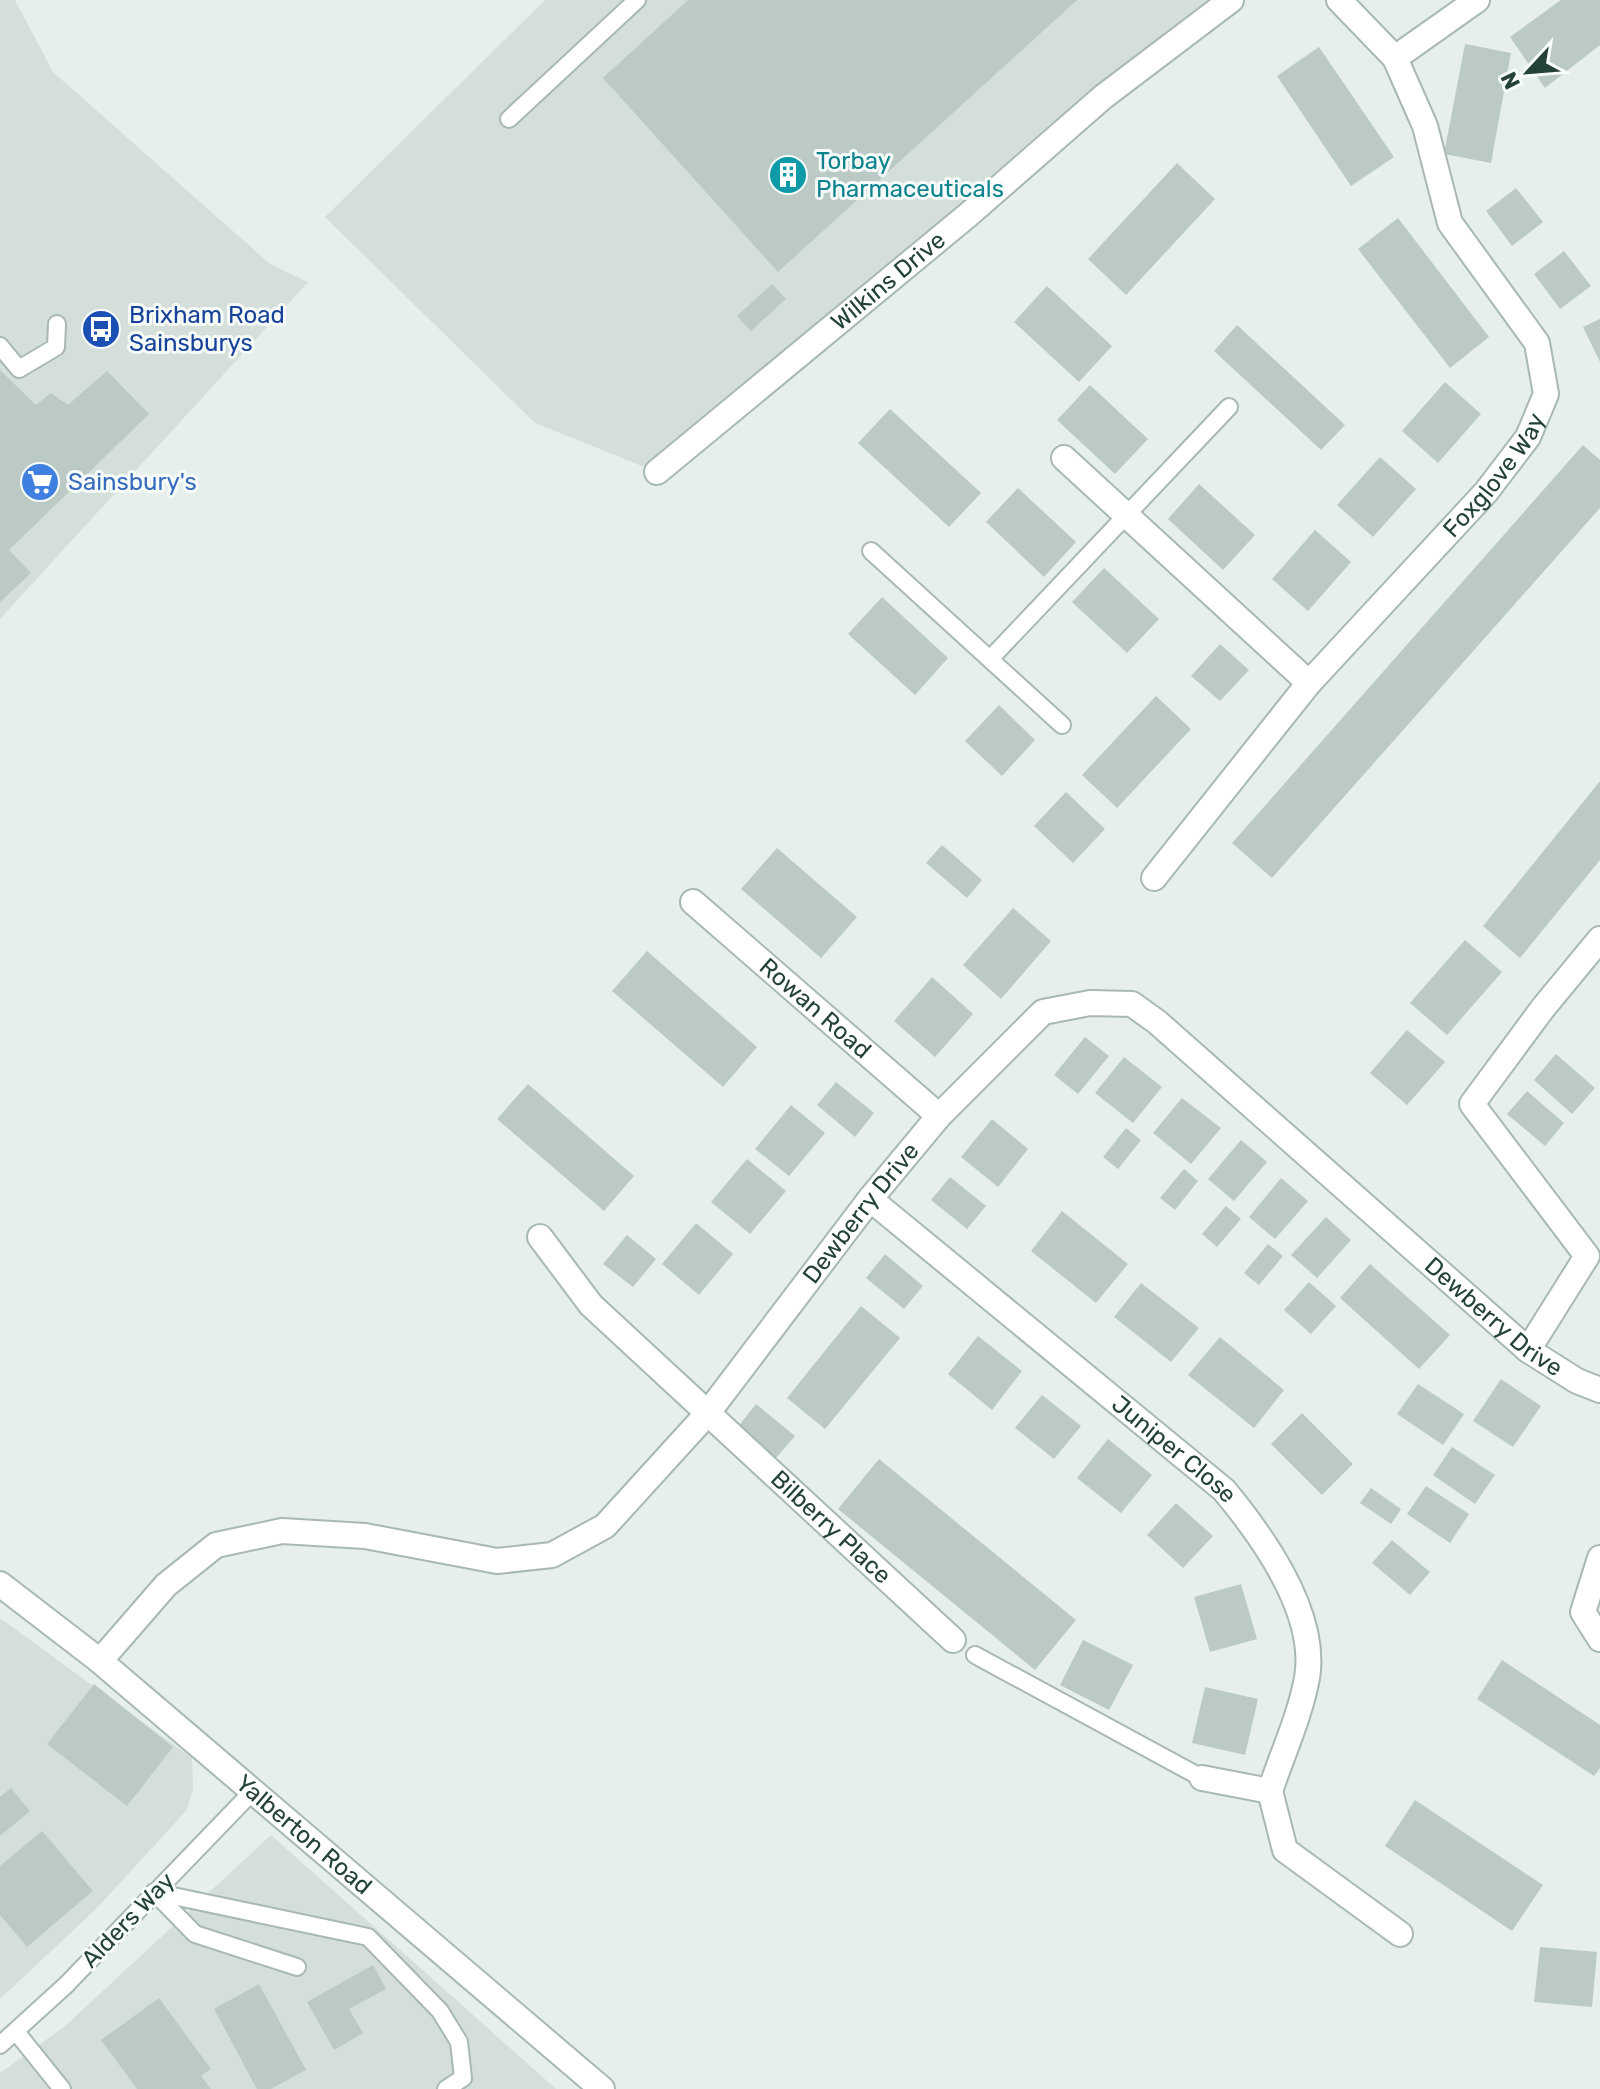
<svg xmlns="http://www.w3.org/2000/svg" width="1600" height="2089" font-family="Rubik,sans-serif">
<style>
.built{fill:#d4dfda}
.building{fill:#bbcac4}
.lines{fill:none;stroke-linecap:round;stroke-linejoin:round}
.service-casing{stroke:#a8b8b2;stroke-width:20}
.minor-casing{stroke:#a8b8b2;stroke-width:28}
.service{stroke:#fff;stroke-width:16}
.minor{stroke:#fff;stroke-width:24}
.labels{text-anchor:middle;dominant-baseline:central;stroke-width:6;stroke-linejoin:round;paint-order:stroke}
.culture-label{font-size:24px;fill:#0d838f;stroke:#f7fbf9;text-anchor:start}
.street-label{font-size:24px;fill:#24423a;stroke:#f7fbf9}
.transit-label{font-size:24px;fill:#164399;stroke:#f7fbf9;text-anchor:start}
.shop-label{font-size:24px;fill:#366cbe;stroke:#f7fbf9;text-anchor:start}
</style>
<rect width="100%" height="100%" fill="#e6efeb"/>
<path class="built" d="M0 0H15L53 72 270 264 308 282 0 619Z
M545 0H1231L657 472 535 423 325 217Z
M0 1618 192 1758 193 1789 186 1811 96 1909 0 1999Z
M271 1835 556 2089H0V2073L65 2026Z"/>
<path class="building" d="M688 0H1077L778 272 603 78Z
M1561 0H1600V45L1545 88 1510 37Z
M1465 44 1511 53 1491 163 1444 154Z
M1319 47 1394 157 1351 186 1277 76Z
M1177 163 1215 199 1126 295 1088 259Z
M1516 188 1543 222 1512 246 1486 211Z
M1398 218 1489 337 1450 368 1358 249Z
M1564 251 1591 286 1560 309 1534 274Z
M772 284 786 299 751 331 737 316Z
M1047 286 1112 346 1079 382 1014 322Z
M1600 319V362L1583 327Z
M1237 325 1345 425 1321 450 1214 351Z
M0 370 36 405 51 393 68 405 107 371 149 414 9 550 31 573 0 602Z
M1445 382 1481 414 1438 463 1402 431Z
M1090 385 1148 439 1115 474 1057 420Z
M890 409 981 493 949 527 858 443Z
M1583 445 1600 460V508L1272 878 1232 843Z
M1380 457 1416 489 1373 537 1337 505Z
M1199 484 1255 535 1223 570 1168 519Z
M1018 488 1076 542 1044 577 986 522Z
M1315 530 1351 562 1308 611 1272 579Z
M1104 568 1159 619 1127 653 1072 602Z
M882 597 948 658 915 695 848 634Z
M1220 644 1249 670 1220 701 1191 676Z
M1156 696 1191 729 1117 808 1082 775Z
M999 705 1035 740 1002 776 965 741Z
M1600 781V860L1520 958 1483 926Z
M1066 792 1105 829 1073 863 1034 826Z
M942 845 982 880 967 898 926 863Z
M777 848 857 917 821 958 741 889Z
M1013 908 1051 941 1001 999 963 965Z
M1465 940 1502 972 1447 1035 1410 1003Z
M647 951 757 1047 723 1087 612 991Z
M932 977 973 1014 935 1057 894 1021Z
M1407 1030 1445 1062 1407 1105 1370 1073Z
M1085 1037 1109 1056 1078 1094 1054 1075Z
M1556 1054 1595 1088 1572 1114 1534 1080Z
M1124 1057 1162 1087 1133 1123 1095 1093Z
M836 1082 874 1113 855 1137 817 1105Z
M528 1084 634 1176 604 1211 497 1119Z
M1527 1091 1564 1123 1545 1146 1507 1114Z
M1182 1098 1221 1128 1191 1164 1153 1133Z
M791 1105 825 1133 789 1176 755 1149Z
M992 1119 1028 1149 998 1187 961 1157Z
M1126 1128 1141 1140 1118 1169 1103 1157Z
M1241 1140 1267 1162 1234 1201 1208 1179Z
M747 1159 786 1191 750 1234 711 1202Z
M1184 1169 1198 1181 1175 1210 1160 1198Z
M950 1177 986 1206 967 1229 931 1200Z
M1281 1178 1308 1201 1275 1239 1249 1217Z
M1226 1206 1241 1219 1217 1247 1202 1234Z
M1062 1211 1128 1264 1096 1303 1031 1251Z
M1326 1217 1351 1240 1317 1278 1291 1255Z
M696 1223 733 1254 699 1295 662 1264Z
M627 1235 656 1259 633 1287 603 1264Z
M1268 1244 1283 1256 1259 1285 1244 1273Z
M885 1254 923 1286 904 1309 866 1278Z
M1370 1264 1450 1335 1419 1369 1340 1298Z
M1309 1282 1336 1306 1311 1334 1284 1310Z
M1141 1283 1199 1328 1171 1362 1114 1317Z
M861 1306 900 1338 825 1429 787 1398Z
M978 1336 1022 1371 992 1410 948 1374Z
M1220 1337 1284 1390 1254 1428 1188 1375Z
M1501 1379 1541 1406 1513 1447 1473 1421Z
M1418 1384 1464 1414 1443 1445 1397 1414Z
M1042 1395 1081 1426 1054 1459 1015 1428Z
M756 1404 795 1436 775 1459 737 1428Z
M1302 1413 1353 1464 1322 1495 1271 1444Z
M1108 1439 1152 1475 1121 1513 1077 1478Z
M1452 1447 1495 1475 1475 1504 1433 1475Z
M879 1459 1076 1620 1035 1670 838 1509Z
M1426 1486 1469 1514 1450 1543 1407 1514Z
M1371 1488 1401 1509 1391 1524 1360 1503Z
M1176 1503 1213 1536 1183 1568 1147 1535Z
M1392 1540 1430 1572 1410 1595 1372 1563Z
M1241 1584 1257 1639 1210 1652 1194 1597Z
M1083 1640 1133 1665 1109 1710 1060 1685Z
M1502 1660 1600 1725V1768L1594 1776 1477 1699Z
M94 1684 173 1747 127 1806 47 1744Z
M1205 1687 1258 1699 1245 1755 1192 1743Z
M11 1788 30 1811 0 1836V1797Z
M1415 1800 1543 1885 1512 1931 1385 1846Z
M42 1831 93 1891 27 1947 0 1915V1866Z
M1540 1947 1597 1952 1592 2007 1534 2002Z
M373 1965 386 1989 349 2009 363 2033 334 2050 307 2002Z
M259 1984 306 2070 271 2089H257L214 2009Z
M159 1998 211 2069 201 2076 211 2089H137L101 2040Z"/>
<g class="lines">
<g class="service-casing">
<path id="service" d="M509 119 637 0
M0 346 19 369 56 347 57 324
M871 551 1062 725
M990 659 1229 407
M975 1655 1202 1778
M154 1892 368 1937 440 2011 459 2042 463 2078 446 2089
M154 1892 195 1934 297 1967
M17 2033 62 2089
M0 2045 66 1985 252 1792"/>
</g>
<g class="minor-casing">
<g id="minor">
<path d="M1395 58 1477 0"/>
<path d="M1064 458 1309 683"/>
<path id="s1" d="M657 472 968 215 1103 97 1231 0"/>
<path id="s2" d="M1154 878 1309 683 1486 492 1528 437 1546 394 1537 343 1450 223 1425 126 1395 58 1339 0"/>
<path id="s3" d="M693 902 939 1116"/>
<path id="s4" d="M870 1199 1224 1490C1263 1537 1318 1614 1307 1678 1300 1716 1282 1755 1270 1791L1202 1778"/>
<path id="s5" d="M540 1237 591 1305 953 1640"/>
<path d="M1528 1350 1587 1256 1472 1104 1543 1008 1600 939"/>
<path d="M1600 1558 1583 1612 1600 1639"/>
<path id="s6" d="M0 1584 100 1661 602 2089"/>
<path id="s7" d="M100 1661 166 1585 216 1545 282 1531 365 1536 497 1561 552 1555 605 1526 707 1414 870 1199 939 1116 1043 1012 1090 1003 1132 1004 1157 1022 1528 1350 1577 1381 1600 1390"/>
<path d="M1270 1791 1285 1850 1400 1934"/>
</g>
</g>
<use href="#service" class="service"/>
<use href="#minor" class="minor"/>
</g>
<defs>
<g id="building-disc" transform="scale(2)"><circle r="9.5" fill="#0f9aa8" stroke="#f7fbf9"/><path d="M-4-6H4V6H1V3H-1V6H-4ZM-2.5-4.3h1.7v1.8h-1.7ZM.8-4.3h1.7v1.8H.8ZM-2.5-1h1.7V.8h-1.7ZM.8-1h1.7V.8H.8Z" fill="#fff"/></g>
<g id="bus-disc" transform="scale(2)"><circle r="9.5" fill="#1a4fb4" stroke="#f7fbf9"/><path d="M-5-6H5V4H4V6H2V4H-2V6H-4V4H-5ZM-3.5-4V0h7V-4ZM-3.5 1.2v1.5H-2V1.2ZM2 1.2v1.5H3.5V1.2Z" fill="#fff"/></g>
<g id="supermarket-disc" transform="scale(2)"><circle r="9.5" fill="#3f7fe0" stroke="#f7fbf9"/><path d="M-6-5.5h2.5l.6 2H6L4.5 2H-2.5L-4.4-4H-6ZM-1.5 3.2a1.3 1.3 0 1 0 .1 0ZM3 3.2a1.3 1.3 0 1 0 .1 0Z" fill="#fff"/></g>
</defs>
<g fill-rule="evenodd">
<use href="#building-disc" x="788" y="175"/>
<use href="#bus-disc" x="101" y="329"/>
<use href="#supermarket-disc" x="40" y="482"/>
</g>
<g class="labels">
<g class="culture-label">
<text x="816" y="161">Torbay<tspan x="816" dy="28">Pharmaceuticals</tspan></text>
</g>
<g class="street-label">
<text stroke="none"><textPath href="#s1" startOffset="300">Wilkins Drive</textPath></text>
<text stroke="none"><textPath href="#s2" startOffset="528">Foxglove Way</textPath></text>
<text stroke="none"><textPath href="#s3" startOffset="162">Rowan Road</textPath></text>
<text stroke="none"><textPath href="#s7" startOffset="970">Dewberry Drive</textPath></text>
<text stroke="none"><textPath href="#s7" startOffset="1810">Dewberry Drive</textPath></text>
<text stroke="none"><textPath href="#s4" startOffset="394">Juniper Close</textPath></text>
<text stroke="none"><textPath href="#s5" startOffset="412">Bilberry Place</textPath></text>
<text stroke="none"><textPath href="#s6" startOffset="394">Yalberton Road</textPath></text>
<text transform="translate(128 1920) rotate(-46)">Alders Way</text>
</g>
<g class="transit-label">
<text x="129" y="315">Brixham Road<tspan x="129" dy="28">Sainsburys</tspan></text>
</g>
<g class="shop-label">
<text x="68" y="482">Sainsbury's</text>
</g>
</g>
<g transform="translate(1528 72) rotate(244)" stroke="#f7fbf9" stroke-width="6" paint-order="stroke">
<path d="M0-6L14 30L0 20L-14 30Z" fill="#24423a"/>
<text y="-12" font-size="22" font-weight="bold" text-anchor="middle" fill="#24423a">N</text>
</g>
</svg>
